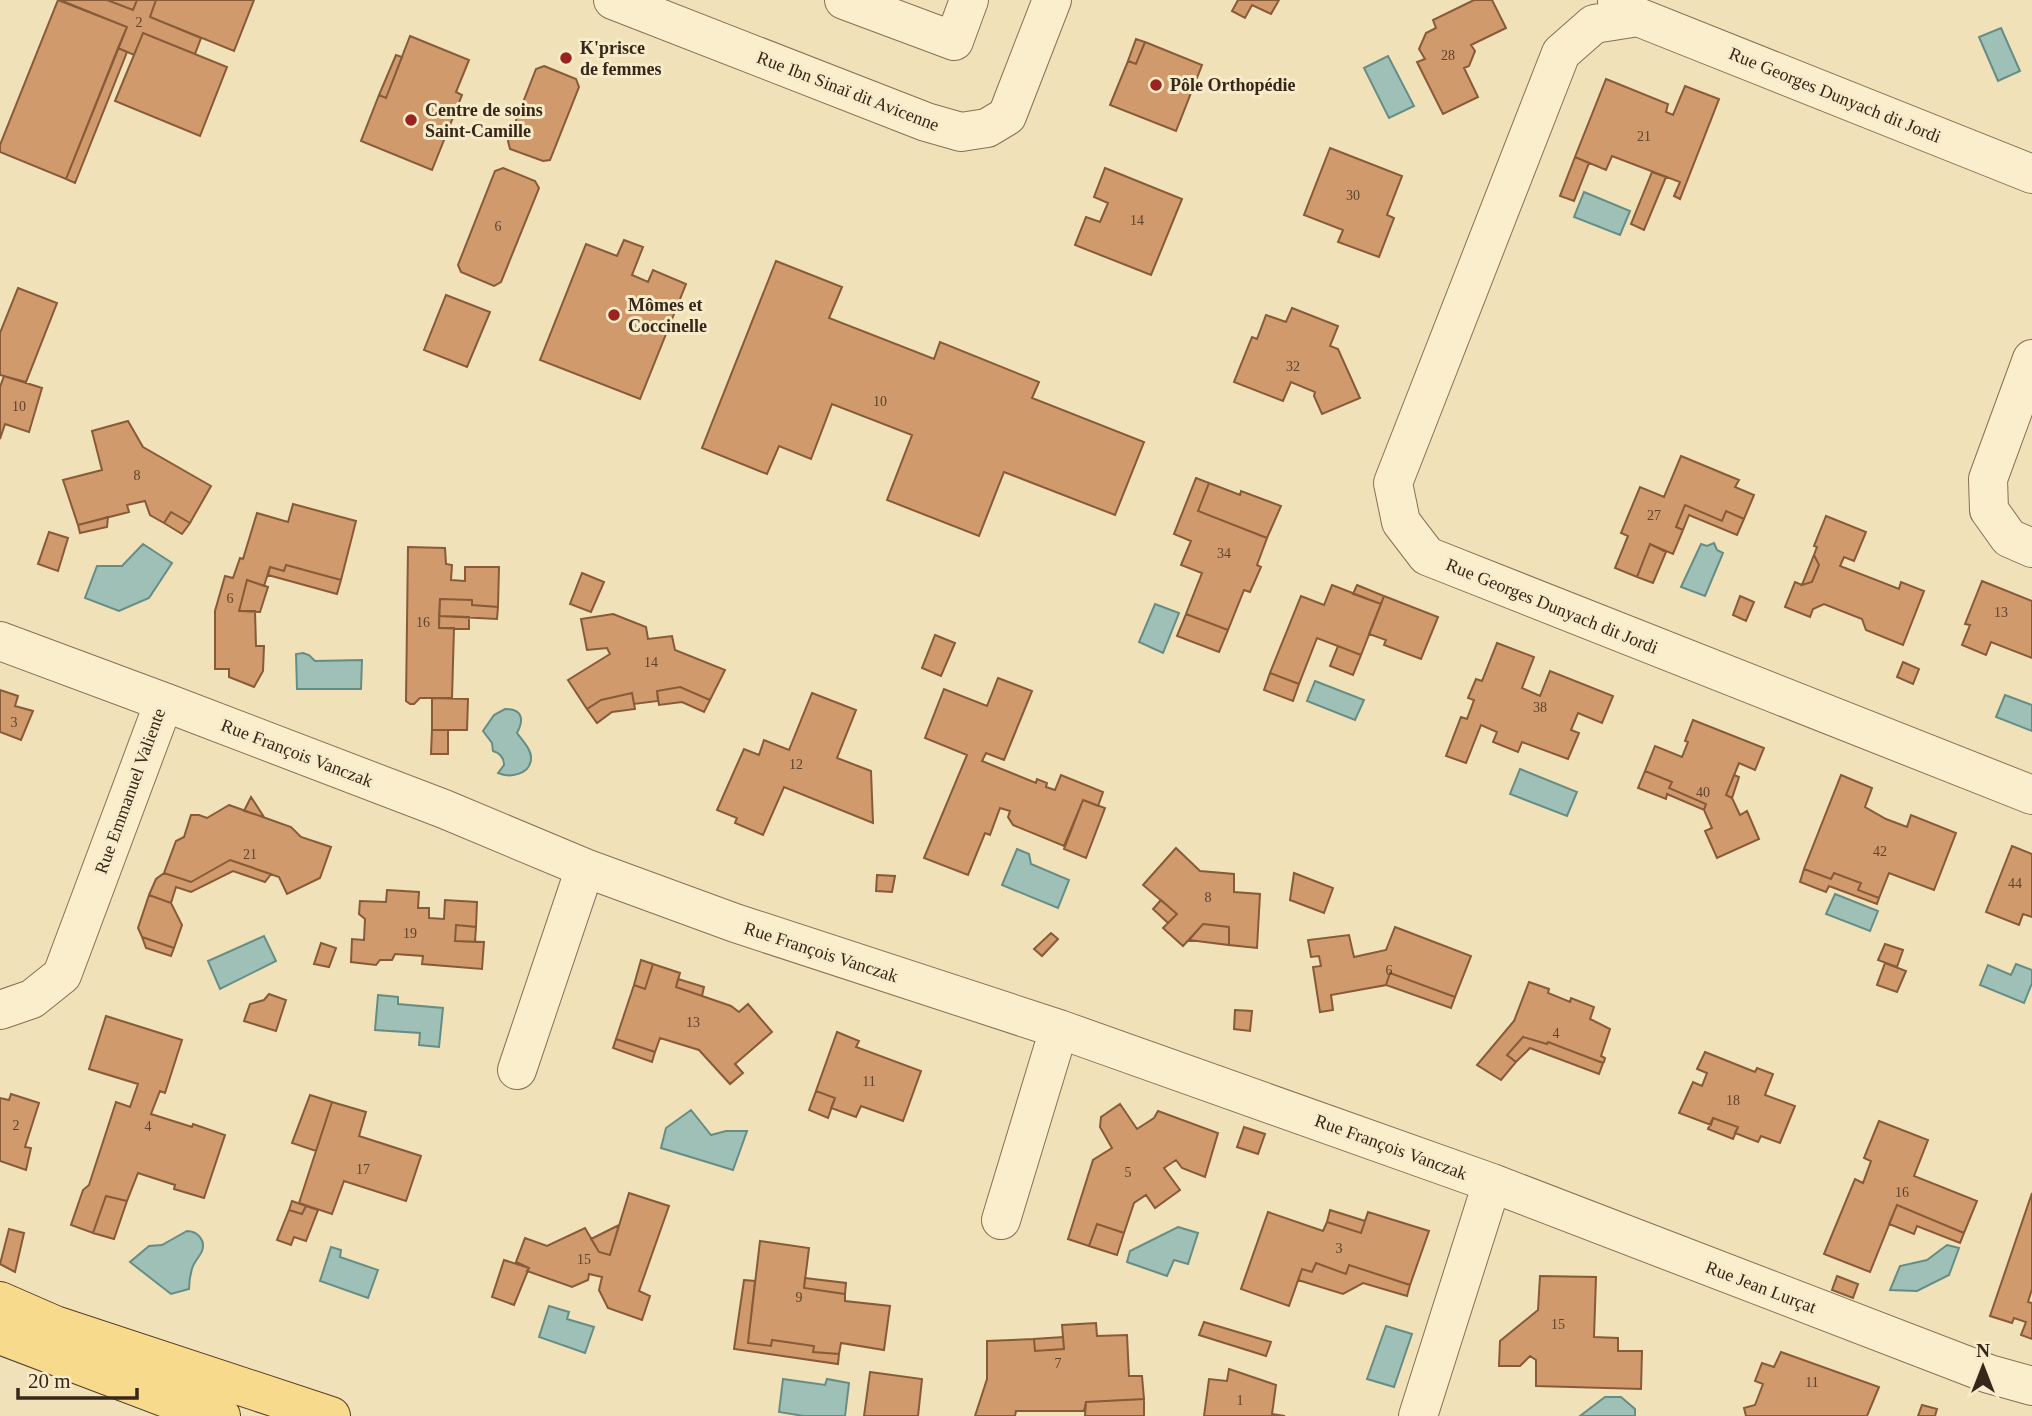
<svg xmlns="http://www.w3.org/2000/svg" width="2032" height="1416" font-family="Georgia,serif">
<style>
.water{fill:#9ec0b7;stroke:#668d85;stroke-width:2}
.building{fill:#d19a6c;stroke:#875a38;stroke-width:2}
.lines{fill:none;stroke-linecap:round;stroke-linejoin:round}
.minor-casing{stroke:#877053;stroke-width:40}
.major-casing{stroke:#543e28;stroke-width:40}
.minor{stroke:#fbeecc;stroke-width:38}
.major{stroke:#f8da8c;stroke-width:38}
.poi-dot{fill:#992320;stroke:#f7ebc9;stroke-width:2.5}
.labels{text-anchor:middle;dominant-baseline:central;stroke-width:6;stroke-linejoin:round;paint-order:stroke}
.number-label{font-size:14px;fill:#5c442e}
.poi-label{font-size:18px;font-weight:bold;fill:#352719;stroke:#f7ebc9;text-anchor:start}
.street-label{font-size:18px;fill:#352719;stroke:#f7ebc9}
</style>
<rect width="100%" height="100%" fill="#f0e1b9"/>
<path class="water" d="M2001 28 2020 71 1998 81 1979 37Z
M1388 56 1414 106 1389 118 1364 68Z
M1584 192 1630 211 1620 235 1574 217Z
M1714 543 1717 550 1723 553 1705 596 1681 587 1701 544 1707 546Z
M143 544 172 563 149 598 119 611 85 598 97 566H122Z
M1155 604 1179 613 1163 653 1139 642Z
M303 653 309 655 315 661 362 660 361 689H297L296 654Z
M1315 681 1364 700 1355 720 1307 701Z
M2005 695 2032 705V731L1996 717Z
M505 709C523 709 524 720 517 733 522 740 532 750 531 759 530 775 509 778 498 773L504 765C504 757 500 753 493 751L492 743 483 731 494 715Z
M1520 769 1577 792 1567 816 1510 794Z
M1017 849 1029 854 1031 864 1069 880 1058 908 1002 885Z
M1835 894 1878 911 1870 931 1826 914Z
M264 936 276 961 220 989 208 961Z
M2016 964 2032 970V983L2024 1003 1980 985 1988 965 2011 975Z
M378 995 398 997V1004L443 1008 439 1047 419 1045 420 1033 375 1030Z
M691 1110 711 1135 726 1131H747L733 1170 661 1148 666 1128Z
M1178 1227 1198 1233 1188 1264 1174 1260 1167 1276 1127 1262 1130 1251Z
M187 1231C197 1231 206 1240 202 1251 200 1256 195 1261 193 1266 190 1274 189 1281 189 1289L171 1294 130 1262 149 1246 162 1245Z
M1947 1245 1959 1248 1949 1275 1917 1291 1890 1290 1900 1266 1927 1260Z
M331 1247 341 1250 340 1257 378 1270 368 1298 320 1281Z
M549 1306 569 1312 567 1319 594 1327 585 1353 539 1337Z
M1386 1326 1412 1334 1394 1387 1367 1379Z
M783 1379 825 1385 827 1379 849 1383 845 1416H804L779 1412Z
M1605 1397H1621L1635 1409V1416H1580Z"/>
<path class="building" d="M58 0 127 27 66 179 0 152V145Z
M60 0H107L133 10 137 0H156L150 17 201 38 195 54 143 33 134 55 118 48 127 27Z
M107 0H137L133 10Z
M156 0H254L234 51 150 17Z
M1238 0H1279L1271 14 1252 5 1245 18 1232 11Z
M1474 0H1492L1506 28 1471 45 1475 51 1469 66 1464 68 1478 97 1443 114 1417 62 1425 59 1419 49 1426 33 1436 28 1433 20Z
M143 33 227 67 200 136 115 101Z
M410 36 469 60 456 92 462 95 432 170 361 141 379 95 386 98Z
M1136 39 1145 42 1136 64 1128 61Z
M1145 42 1202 65 1176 131 1110 105 1128 61 1136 64Z
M118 48 127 52 75 183 66 179Z
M396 55 402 57 386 98 379 95Z
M544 66 576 79 579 87 550 160 543 161 510 149 508 141 536 69Z
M1606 79 1668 104 1666 112 1673 115 1685 86 1719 99 1680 199 1674 196 1680 182 1612 156 1606 170 1575 157Z
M1330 148 1402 176 1387 215 1394 218 1379 257 1338 242 1343 230 1304 215Z
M1575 157 1589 163 1574 201 1560 196Z
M503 168 535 181 539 188 501 282 494 286 461 272 458 265 495 171Z
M1105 168 1182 199 1151 275 1075 245 1086 217 1100 222 1108 203 1094 197Z
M1652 172 1666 177 1644 230 1631 224Z
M624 240 643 247 632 275 648 282 653 270 686 284 640 399 540 360 586 244 617 256Z
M776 261 842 287 829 318 934 359 940 342 1039 382 1032 398 1144 442 1115 515 1004 472 979 536 887 500 912 435 832 404 811 459 779 446 767 474 702 448Z
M18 288 57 303 26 382 0 375V333Z
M446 295 490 312 467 367 424 350Z
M1292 308 1338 326 1330 346 1338 349 1360 398 1322 414 1314 396 1315 392 1291 382 1283 401 1234 382 1252 337 1257 339 1266 315 1286 322Z
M4 376 42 388 29 432 5 424 0 439V387Z
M128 421 143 447 211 486 190 523 171 512 164 523 150 515 145 501 127 505 129 512 78 525 63 480 102 470 92 431Z
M1681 456 1739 480 1735 487 1754 495 1744 519 1726 511 1722 521 1685 505 1676 527 1683 530 1673 554 1650 544 1637 577 1615 568 1628 536 1621 533 1640 487 1664 497Z
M1196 478 1209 483 1198 511 1267 538 1257 565 1261 567 1250 592 1244 590 1228 630 1186 614 1202 573 1181 565 1191 541 1174 534Z
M1209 483 1240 495 1241 491 1281 506 1267 538 1198 511Z
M293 504 356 521 341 580 286 565 284 571 270 567 264 586 247 580 239 611H255L256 646H264L263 671 254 687 229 677V669H215V611L225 576 233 578 240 558 243 559 257 513 288 522Z
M1685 505 1722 521 1726 511 1744 519 1737 535 1689 515 1683 530 1676 527Z
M171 512 190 523 182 534 164 523Z
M1826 516 1866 532 1854 561 1844 557 1840 566 1899 589 1901 582 1924 591 1903 645 1866 630 1862 619 1824 604 1813 609 1810 617 1785 607 1795 582 1802 585 1812 582 1819 565 1814 555 1817 547 1814 546Z
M108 517 107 527 80 533 78 525Z
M49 532 68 538 58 571 38 564Z
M1650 544 1666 552 1653 583 1637 577Z
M408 547 445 548 446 564 452 565 451 580 465 581V567H499L498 607 472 605V600L440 599 439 628H454L452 698H420L414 704H410L406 701Z
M1814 555 1819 565 1812 582 1802 585Z
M286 565 341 580 337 594 268 575 270 567 284 571Z
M582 573 604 582 591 612 570 604Z
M247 580 268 587 260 612 239 611Z
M1982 581 2032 601V658L1991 642 1986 655 1962 645 1970 625 1965 624Z
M1332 585 1381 604 1361 655 1317 638 1299 684 1270 673 1301 596 1324 605Z
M1357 585 1384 596 1381 604 1353 594Z
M1384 596 1438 617 1421 659 1384 645 1386 640 1369 634Z
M1740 596 1754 602 1746 621 1733 615Z
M440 599 472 600V605L498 607 497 619 439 616Z
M613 614 646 627 648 639 672 636 675 650 725 670 710 700 680 687 657 691 658 701 634 704 632 693 601 700 587 709 568 680 610 654 607 648 587 650 581 619Z
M1186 614 1228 630 1219 652 1177 636Z
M439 616 469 617V629L439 628Z
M935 635 955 643 941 676 922 668Z
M1497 643 1534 657 1522 688 1540 696 1550 671 1613 696 1602 723 1578 713 1571 730 1579 733 1568 759 1522 742 1518 752 1493 742 1497 732 1481 725 1466 763 1446 756 1461 717 1467 719 1474 700 1468 698 1476 679 1482 681Z
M1338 646 1361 655 1353 675 1330 666Z
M1903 662 1919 669 1913 684 1897 677Z
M1270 673 1299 684 1293 701 1264 690Z
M998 678 1032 691 1004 760 986 753 982 761 1036 783 1037 779 1047 783 1046 787 1055 790 1061 775 1103 792 1098 806 1083 800 1064 846 1013 825 1008 817 1010 811 1000 808 990 835 985 833 968 875 924 858 967 755 925 738 944 689 987 706Z
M680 687 710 700 704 712 682 702 659 705 657 691Z
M0 690 18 696 15 706 33 711 21 740 0 732Z
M632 693 635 709 612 712 597 723 587 709 601 700Z
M812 693 856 710 837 758 871 771 873 823 784 787 763 835 735 823 737 818 717 810 744 749 759 755 764 740 789 750Z
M432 698 468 699 467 730H432Z
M1693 720 1764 748 1755 770 1739 763 1726 795 1732 798 1740 815 1747 811 1759 839 1717 858 1705 831 1712 828 1704 810 1706 804 1669 788 1672 782 1645 771 1655 746 1682 757 1688 742 1685 741Z
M432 730H448V754H431Z
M1645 771 1672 782 1669 788 1706 804 1704 810 1667 794 1666 799 1638 788Z
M1734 775 1739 777 1732 798 1726 795Z
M1841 775 1872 788 1865 807 1886 819 1907 827 1911 815 1956 833 1934 890 1889 873 1879 898 1858 890 1861 883 1834 873 1831 879 1804 869Z
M251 797 264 817 244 811Z
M1083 800 1105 808 1086 858 1064 849Z
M229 805 291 827 301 837 331 847 320 878 287 894 279 877 230 860 191 882 164 873 176 841 184 837 191 815H199L207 818Z
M2012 846 2032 854V917L2023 914 2019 925 1986 912Z
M1176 848 1200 871 1234 874V892L1260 894 1257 948 1229 945V927L1203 924 1183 946 1163 928 1177 914 1143 885Z
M230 860 271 874 265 882 233 871 191 892 176 887 171 903 149 895 156 879 164 873 191 882Z
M1804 869 1831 879 1834 873 1861 883 1858 890 1879 898 1877 904 1829 886 1826 892 1800 882Z
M1294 873 1333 888 1324 913 1290 900Z
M877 875 895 876 892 892 876 891Z
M387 890 419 892 418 908H429V918L444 919 445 900 477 902 476 927 456 925 455 941 484 942 482 969 422 964 423 956 395 954 392 960H380L376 965 351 962 352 939 364 940 365 919 359 914 360 901 386 902Z
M149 895 171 903 182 925 174 948 142 937 138 928Z
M1161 900 1177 914 1168 923 1153 909Z
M1203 924 1229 927V945L1189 940Z
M456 925 476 927 475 942 455 941Z
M1395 927 1471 956 1455 997 1390 973 1386 985 1331 995 1333 1010 1320 1012 1313 967 1321 966 1319 956 1311 957 1308 940 1349 935 1354 957 1386 950Z
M1051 933 1058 939 1042 956 1034 949Z
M142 937 174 948 171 956 146 948Z
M321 943 336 948 329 967 314 964Z
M1885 944 1903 950 1897 967 1878 960Z
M641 960 653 964 645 989 634 985Z
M1885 963 1906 971 1897 992 1877 985Z
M653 964 680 973 676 987 731 1006 739 1012 748 1004 772 1032 735 1064 743 1073 730 1084 699 1050 660 1038 655 1052 616 1039 634 985 645 989Z
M1390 973 1455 997 1451 1008 1386 985Z
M678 979 704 987 702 996 676 987Z
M1529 982 1549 989 1548 993 1570 1002 1571 998 1594 1007 1590 1019 1610 1029 1601 1056 1605 1058 1604 1062 1603 1063 1548 1042 1547 1044 1523 1037 1507 1055 1516 1062 1501 1080 1477 1065 1514 1021Z
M269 994 286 1000 276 1031 244 1021 250 1004 264 1000Z
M1235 1010 1252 1011 1250 1031 1234 1029Z
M106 1016 182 1040 165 1093 160 1091 151 1114 192 1127 193 1124 225 1135 204 1198 174 1189 175 1185 138 1173 127 1201 106 1196 93 1233 71 1225 83 1190 89 1185 116 1102 130 1107 138 1084 89 1069Z
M837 1032 859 1041 856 1047 921 1071 903 1121 861 1106 856 1117 831 1108 835 1098 816 1091Z
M1523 1037 1547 1044 1548 1042 1603 1063 1599 1074 1530 1048 1516 1062 1507 1055Z
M616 1039 655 1052 652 1062 613 1048Z
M1705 1052 1755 1072 1757 1068 1773 1074 1765 1095 1795 1106 1780 1143 1761 1136 1758 1142 1735 1133 1738 1127 1713 1118 1711 1125 1679 1113 1693 1082 1702 1086 1707 1073 1697 1069Z
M816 1091 835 1098 828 1118 809 1110Z
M11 1094 39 1103 25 1147 31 1148 26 1170 0 1161V1098L9 1100Z
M310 1095 332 1102 316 1151 292 1143Z
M332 1102 366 1112 359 1136 421 1156 406 1201 344 1181 332 1214 299 1203Z
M1120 1104 1137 1129 1154 1118 1158 1111 1218 1133 1205 1177 1182 1168 1176 1160 1164 1168 1180 1190 1155 1208 1146 1195 1134 1203 1124 1233 1097 1224 1089 1246 1068 1239 1093 1160 1112 1148 1100 1127 1101 1117Z
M1713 1118 1738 1127 1733 1139 1708 1129Z
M1879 1121 1928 1140 1914 1176 1977 1201 1964 1233 1897 1205 1870 1272 1824 1254 1855 1179 1863 1183 1871 1161 1864 1158Z
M1244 1127 1265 1134 1258 1154 1237 1147Z
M629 1193 669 1206 639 1291 650 1296 642 1320 608 1308 599 1290 602 1277 589 1274 588 1280 572 1287 527 1271 529 1268 516 1262 525 1238 547 1246 585 1228 599 1252 610 1255Z
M2032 1193V1289L2028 1302 2032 1303V1339L2021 1335 2026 1322 2014 1318 2012 1323 1990 1316Z
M106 1196 127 1201 114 1239 93 1233Z
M292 1201 306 1206 302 1214 289 1210Z
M1897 1205 1964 1233 1960 1243 1917 1226 1914 1234 1889 1224Z
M306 1206 318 1210 306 1241 294 1237 291 1245 277 1240 289 1210 302 1214Z
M1330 1210 1365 1221 1361 1233 1327 1222Z
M1268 1212 1323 1231 1327 1222 1361 1233 1368 1212 1429 1231 1410 1285 1349 1265 1346 1274 1316 1263 1312 1272 1302 1269 1289 1306 1241 1289Z
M1097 1224 1124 1233 1117 1255 1089 1246Z
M619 1225 610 1255 599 1252 591 1239Z
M9 1229 24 1233 15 1272 0 1264Z
M760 1241 809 1248 804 1288 845 1294V1301L890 1306 884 1350 841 1343 839 1354 813 1352 814 1346 772 1340 771 1346 748 1343Z
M504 1260 529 1268 514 1305 492 1297Z
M1316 1263 1346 1274 1349 1265 1410 1285 1407 1296 1363 1283 1343 1294 1298 1280 1302 1269 1312 1272Z
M1540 1276 1596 1277 1594 1337 1618 1338V1351H1642L1641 1389 1536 1386V1360L1530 1356 1520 1366H1499L1500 1341 1538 1310Z
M1837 1276 1858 1284 1853 1298 1832 1290Z
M805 1278 846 1283 845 1294 804 1288Z
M744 1280 755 1281 748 1343 771 1346 772 1340 814 1346 813 1352 839 1354 838 1364 734 1349Z
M1204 1322 1271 1342 1266 1356 1199 1335Z
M1096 1323 1097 1336 1127 1335 1129 1376H1142L1144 1399 1086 1402 1084 1411H1016L1015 1416H975L987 1379V1341L1034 1339 1035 1351 1064 1349 1062 1325Z
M1063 1337 1064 1349 1035 1351 1034 1339Z
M1781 1352 1879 1387 1867 1416H1746L1744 1408 1755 1405 1763 1384 1755 1381 1762 1363 1774 1367Z
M1229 1369 1276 1385 1272 1414 1285 1416H1204L1209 1379 1227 1381Z
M870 1372 922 1379 918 1416H864Z
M1144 1399V1416H1085L1086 1402Z
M1922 1405 1937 1409 1935 1416H1918Z"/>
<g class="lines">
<g class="minor-casing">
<path id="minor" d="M613 0 926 122 961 132 987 128 1007 116 1052 0
M844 0 954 41 969 0
M1617 1 1638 17 2032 174
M1638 17 1594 24 1561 53 1393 483 1401 522 1427 556 2032 795
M2032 359 1988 479 1989 510 2009 538 2032 548
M0 641 164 702 62 975 32 999 0 1010
M164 702 444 809 585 868 735 923 1059 1029 1492 1183 1418 1416
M517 1070 585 868
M1492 1183 1989 1374 2032 1386
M1001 1220 1059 1029"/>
</g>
<g class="major-casing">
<path id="major" d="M0 1301 55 1325 331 1416
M0 1335 174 1401 221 1416"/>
</g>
<use href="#minor" class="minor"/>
<use href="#major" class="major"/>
</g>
<g class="poi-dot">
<circle cx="566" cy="58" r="7"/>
<circle cx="1156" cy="85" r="7"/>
<circle cx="411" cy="120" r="7"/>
<circle cx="614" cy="315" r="7"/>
</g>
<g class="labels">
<g class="number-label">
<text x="139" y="22">2</text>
<text x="1448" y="55">28</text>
<text x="1644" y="136">21</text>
<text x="1353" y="195">30</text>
<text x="1137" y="220">14</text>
<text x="498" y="226">6</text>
<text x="1293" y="366">32</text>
<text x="880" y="401">10</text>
<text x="19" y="406">10</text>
<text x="137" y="475">8</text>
<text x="1654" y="515">27</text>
<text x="1224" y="553">34</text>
<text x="230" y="598">6</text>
<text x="2001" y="612">13</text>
<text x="423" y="622">16</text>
<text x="651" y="662">14</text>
<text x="1540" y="707">38</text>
<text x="14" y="722">3</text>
<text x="796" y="764">12</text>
<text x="1703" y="792">40</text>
<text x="1880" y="851">42</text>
<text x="250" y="854">21</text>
<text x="2015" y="883">44</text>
<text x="1208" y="897">8</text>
<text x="410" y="933">19</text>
<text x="1389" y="970">6</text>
<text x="693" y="1022">13</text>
<text x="1556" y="1033">4</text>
<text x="869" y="1081">11</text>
<text x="1733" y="1100">18</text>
<text x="16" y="1125">2</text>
<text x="148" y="1126">4</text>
<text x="363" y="1169">17</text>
<text x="1128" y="1172">5</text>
<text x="1902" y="1192">16</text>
<text x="1339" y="1248">3</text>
<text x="584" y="1259">15</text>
<text x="799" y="1297">9</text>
<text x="1558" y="1324">15</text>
<text x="1058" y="1363">7</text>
<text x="1812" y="1382">11</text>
<text x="1240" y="1400">1</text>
</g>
<g class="poi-label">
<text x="580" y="48">K'prisce<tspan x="580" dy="21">de femmes</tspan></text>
<text x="1170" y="85">Pôle Orthopédie</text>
<text x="425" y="110">Centre de soins<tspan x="425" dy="21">Saint-Camille</tspan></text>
<text x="628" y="305">Mômes et<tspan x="628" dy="21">Coccinelle</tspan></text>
</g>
<g class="street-label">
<text transform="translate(848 91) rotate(21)">Rue Ibn Sinaï dit Avicenne</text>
<text transform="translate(1835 95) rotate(22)">Rue Georges Dunyach dit Jordi</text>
<text transform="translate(1552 606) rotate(22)">Rue Georges Dunyach dit Jordi</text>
<text transform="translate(297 753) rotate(21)">Rue François Vanczak</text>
<text transform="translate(130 791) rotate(-70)">Rue Emmanuel Valiente</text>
<text transform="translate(821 952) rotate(18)">Rue François Vanczak</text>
<text transform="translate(1391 1147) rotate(20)">Rue François Vanczak</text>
<text transform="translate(1761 1287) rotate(21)">Rue Jean Lurçat</text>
</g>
</g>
<g transform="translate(1983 1367)" stroke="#f7ebc9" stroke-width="5" paint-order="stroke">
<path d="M0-5L12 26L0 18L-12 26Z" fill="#352719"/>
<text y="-10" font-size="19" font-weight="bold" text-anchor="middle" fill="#352719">N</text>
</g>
<path d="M18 1388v10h119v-10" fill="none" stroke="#352719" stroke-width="3.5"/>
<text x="28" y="1388" font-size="21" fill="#352719" stroke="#f7ebc9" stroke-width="5" paint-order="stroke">20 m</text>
</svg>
